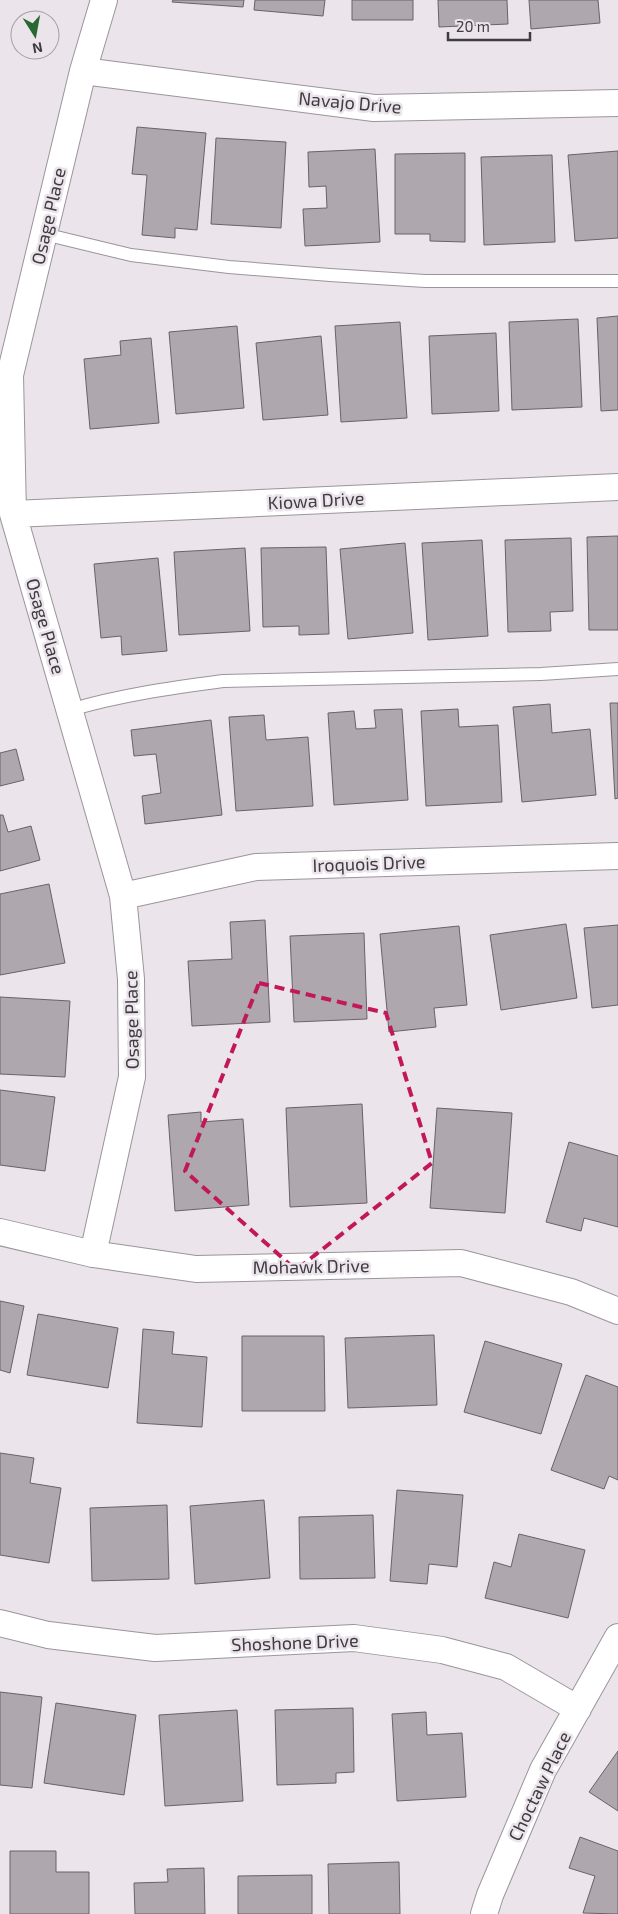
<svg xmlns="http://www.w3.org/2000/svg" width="618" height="1914" font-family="'Exo 2',sans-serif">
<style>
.building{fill:#aea7ae;stroke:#696268}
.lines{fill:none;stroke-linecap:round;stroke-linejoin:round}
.lane-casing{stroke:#9b959b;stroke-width:14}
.street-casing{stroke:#9b959b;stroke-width:28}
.lane{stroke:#fff;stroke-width:12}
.street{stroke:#fff;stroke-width:26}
.marked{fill:none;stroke:#c2185b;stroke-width:4;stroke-dasharray:10 6;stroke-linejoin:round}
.labels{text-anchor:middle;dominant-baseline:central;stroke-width:5;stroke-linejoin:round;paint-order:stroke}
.street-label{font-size:18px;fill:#3f3c3f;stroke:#ebe4eb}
</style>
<rect width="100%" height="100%" fill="#ebe4eb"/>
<path class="building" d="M173 0H244L243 7 172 2Z
M255 0H325L323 16 254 10Z
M352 0H413V20H352Z
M438 0H507L508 24 439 27Z
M529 0H598L600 23 531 29Z
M137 127 206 133 197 230 175 228V238L142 235 147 175 132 174Z
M216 138 286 142 281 228 211 224Z
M375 149 380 242 305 246 303 209 327 208 326 186 309 187 308 152Z
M618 151V238L575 241 568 155Z
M465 153V242L430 241V234H395V154Z
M552 155 555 242 484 245 481 157Z
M618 316V410L601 411 597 318Z
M578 319 582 407 512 410 509 322Z
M400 322 407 418 341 422 335 326Z
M237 326 244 408 176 414 169 332Z
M496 333 499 411 432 414 429 336Z
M321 336 328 415 263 420 256 343Z
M151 338 159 423 90 429 84 359 121 355 120 341Z
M618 536V630H589L587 537Z
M571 538 573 611 550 612 551 631 508 632 505 540Z
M482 540 488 636 428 640 422 543Z
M405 543 413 633 348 639 340 549Z
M326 547 329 634 299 635V626L263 627 261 548Z
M245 548 250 631 179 635 174 552Z
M158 558 167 651 122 655 121 636 101 638 94 564Z
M610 703H618V798L615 799Z
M550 704 552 733 590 729 596 795 522 802 513 707Z
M402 709 408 800 334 805 328 713 354 711 356 729 376 728 374 710Z
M458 709 459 727 498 725 502 802 426 806 421 711Z
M264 715 266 740 308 737 313 806 236 811 229 717Z
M211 720 222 815 145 824 142 796 161 793 156 754 134 756 131 730Z
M16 749 24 780 0 786V753Z
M0 815H3L8 832 31 826 40 860 0 871Z
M49 884 65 963 0 975V894Z
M265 920 270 1022 192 1026 188 961 232 959 230 922Z
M566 924 577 998 501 1010 490 935Z
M618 925V1005L592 1008 584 928Z
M459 926 467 1005 434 1008 436 1027 389 1032 380 934Z
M364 933 367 1019 294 1022 290 936Z
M0 997 70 1001 65 1077 0 1074Z
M0 1090 55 1097 45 1171 0 1165Z
M362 1104 367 1203 290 1207 286 1108Z
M437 1108 512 1113 505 1213 430 1208Z
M201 1112V1122L243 1119 249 1205 175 1211 168 1115Z
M569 1142 618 1156V1227L584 1218 581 1231 546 1222Z
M0 1301 24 1306 10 1373 0 1370Z
M38 1314 118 1328 108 1388 27 1375Z
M143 1329 174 1332 172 1354 207 1357 202 1427 137 1423Z
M434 1335 437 1405 348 1408 345 1338Z
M242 1336H324L325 1411H242Z
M485 1341 562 1364 541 1434 464 1412Z
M586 1375 618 1387V1480L609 1476 604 1489 551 1470Z
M0 1453 34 1458 30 1483 61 1488 49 1563 0 1555Z
M397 1490 463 1495 457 1567 429 1564 427 1584 390 1581Z
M264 1500 270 1578 195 1584 190 1506Z
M167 1505 169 1579 92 1581 90 1508Z
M373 1515 375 1578 300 1579 299 1517Z
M519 1534 585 1550 568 1618 485 1598 494 1562 511 1567Z
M0 1692 42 1697 32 1788 0 1785Z
M56 1703 136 1715 124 1795 44 1783Z
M353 1708 354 1772 336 1773V1783L277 1785 275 1710Z
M237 1710 243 1801 165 1806 159 1715Z
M426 1712 427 1735 462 1733 466 1797 397 1801 392 1714Z
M618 1751V1811L589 1792Z
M580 1837 618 1851V1914L583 1913 595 1876 569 1868Z
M10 1851H56V1872H89V1914H10Z
M399 1862 400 1914H329L328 1864Z
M204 1868 205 1914H135L134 1883 168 1882 167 1869Z
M312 1875V1914H238V1876Z"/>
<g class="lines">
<g class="lane-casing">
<path id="lane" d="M44 234 131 255 229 267 330 275 425 281H618
M70 710C120 695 171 688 223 681L541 674 618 669"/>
</g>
<g class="street-casing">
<path id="street" d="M83 71 374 108 618 103
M13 514 618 487
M123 896 256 867 618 856
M0 1232 93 1254 196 1269 461 1263 571 1292 618 1311
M93 1254 132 1077 131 979 123 896 13 514 10 375 83 71 104 0
M0 1623 48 1635 155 1648 354 1638 442 1650 506 1667 578 1709
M484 1914 490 1895 543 1770 618 1637"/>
</g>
<use href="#lane" class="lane"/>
<use href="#street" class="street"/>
</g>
<path class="marked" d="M259 983 386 1013 432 1163 296 1270 185 1171Z"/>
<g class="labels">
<g class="street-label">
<text transform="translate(350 102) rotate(5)">Navajo Drive</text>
<text transform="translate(48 216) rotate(-77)">Osage Place</text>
<text transform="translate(316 500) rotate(-3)">Kiowa Drive</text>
<text transform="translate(46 626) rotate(74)">Osage Place</text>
<text transform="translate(369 863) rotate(-2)">Iroquois Drive</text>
<text transform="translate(131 1020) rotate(-91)">Osage Place</text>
<text transform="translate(311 1266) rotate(-1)">Mohawk Drive</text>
<text transform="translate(295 1642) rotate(-2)">Shoshone Drive</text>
<text transform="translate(539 1786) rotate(-64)">Choctaw Place</text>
</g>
</g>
<g transform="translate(35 35) rotate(169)"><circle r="24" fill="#ebe4eb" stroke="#a6a1a6"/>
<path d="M0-4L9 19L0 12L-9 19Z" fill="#286831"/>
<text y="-8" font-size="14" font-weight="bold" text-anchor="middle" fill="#3f3c3f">N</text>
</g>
<path d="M448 32v8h82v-8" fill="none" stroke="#3f3c3f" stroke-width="2.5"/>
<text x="456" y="32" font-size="15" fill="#3f3c3f" stroke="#ebe4eb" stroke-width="4" paint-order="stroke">20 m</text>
</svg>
